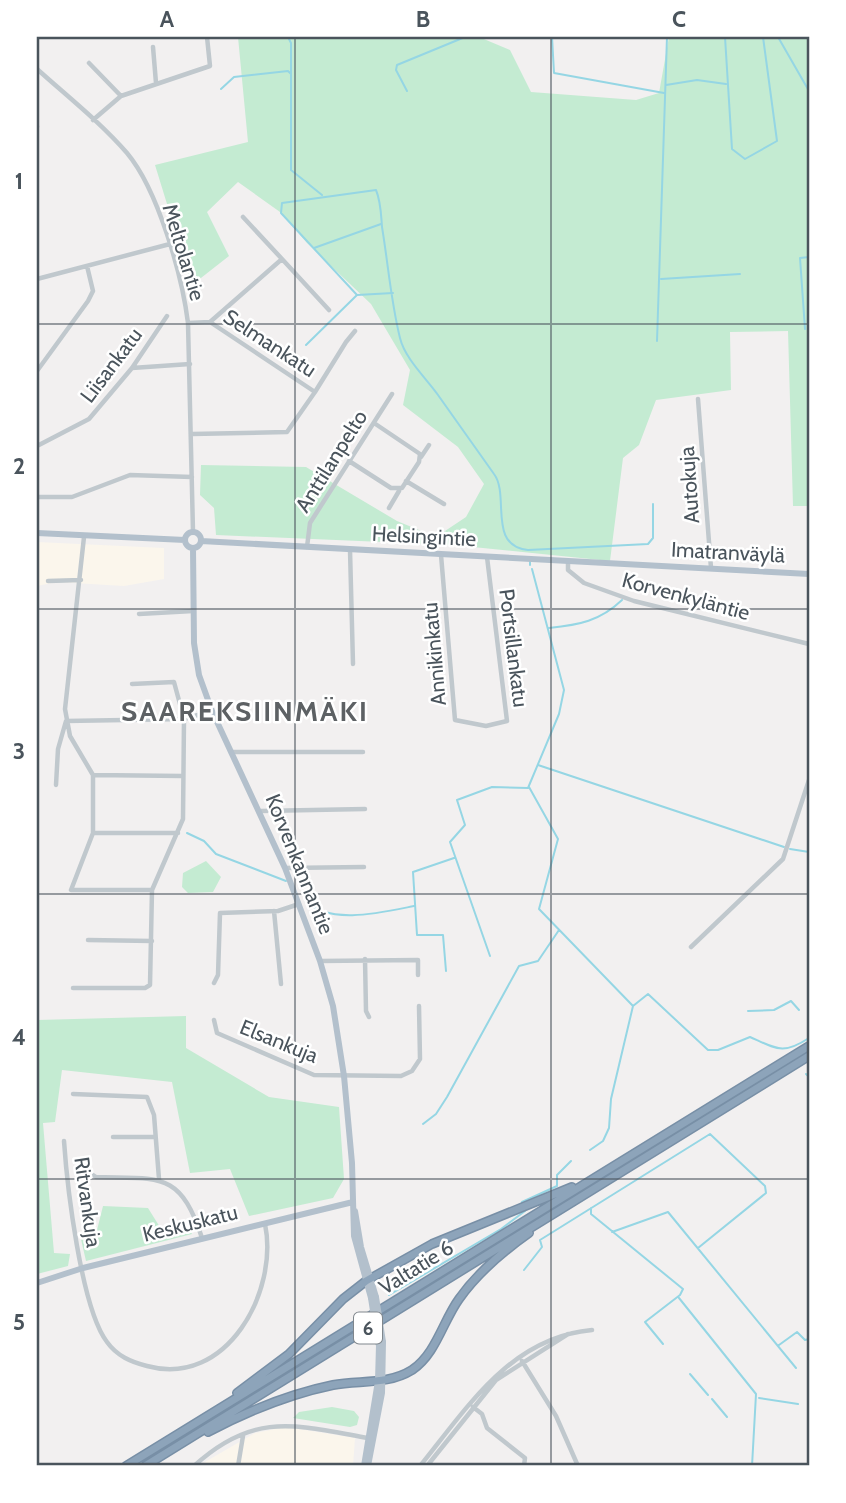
<svg xmlns="http://www.w3.org/2000/svg" width="846" height="1503" font-family="Cabin,sans-serif">
<style>
.commercial{fill:#fbf6ec}
.green{fill:#c4ebd2}
.lines{fill:none;stroke-linecap:round;stroke-linejoin:round}
.stream{stroke:#95d6e4;stroke-width:2}
.highway-casing{stroke:#788fa6;stroke-width:10}
.minor{stroke:#c0c8cd;stroke-width:4.5}
.major{stroke:#b3c0cc;stroke-width:6}
.highway{stroke:#8da4ba;stroke-width:7}
.major-bridge{stroke:#b3c0cc;stroke-width:6}
.grid{fill:none;stroke:#4a545c;stroke-width:2;stroke-opacity:0.55}
.labels{text-anchor:middle;dominant-baseline:central;stroke-width:5;stroke-linejoin:round;paint-order:stroke}
.shield{fill:#fff;stroke:#80878d;stroke-width:2}
.shield-label{font-size:19px;font-weight:bold;fill:#4a545c}
.street-label{font-size:21px;fill:#4a545c;stroke:#fff}
.district-label{font-size:28px;font-weight:bold;letter-spacing:2px;fill:#5d6164;stroke:#fff}
.neatline{fill:none;stroke:#4a545c;stroke-width:2.5}
.grid-label{font-size:23px;text-anchor:middle;font-weight:bold;fill:#4a545c}
</style>
<rect width="100%" height="100%" fill="#f2f0f0"/>
<path class="commercial" d="M37 542 164 548V579L124 586 57 582 37 586Z
M286 1427 355 1438 353 1466H198L255 1433Z"/>
<path class="green" d="M238 37H479L510 50 531 92 636 100 659 93 669 37H809V506H793L788 331 730 332 731 390 656 400 639 445 623 458 610 561 453 545 216 535 214 508 200 495 201 465 306 467 397 521 436 537 466 517 484 484 458 447 403 405 410 370 371 304 307 243 280 212 238 182 207 212 229 256 192 285 155 165 248 142Z
M206 861 221 877 213 892 188 893 182 887 183 873Z
M186 1016V1048L269 1097 339 1107 344 1179 333 1198 249 1216 230 1169 190 1173 172 1082 62 1070 55 1122 43 1123 54 1253 70 1254 68 1266 37 1274V1020Z
M103 1206 148 1208 163 1232 187 1226 192 1234 86 1261 80 1235 96 1234Z
M332 1407 354 1411 359 1417 357 1425 350 1427 293 1418 299 1412Z"/>
<g class="lines">
<path class="stream" d="M288 37 291 43V170L322 195
M552 37 554 73 664 93
M725 37 732 149 745 159 777 141 763 37
M778 37 809 91
M666 85 697 80 726 84
M221 89 234 77 288 71 291 74
M407 91 396 70 397 65 465 37
M314 248 381 224
M661 279 740 274
M357 295 281 213 282 203 376 190C381 202 381 214 382 227 388 263 391 302 400 338 405 359 427 379 438 395 458 423 474 446 494 474 510 495 487 546 528 550L648 544 653 538V504
M805 329 800 258 809 257
M657 341 667 37
M306 345 357 295 393 293
M808 371H809
M530 562V565
M549 628C579 625 600 621 622 600
M538 765 784 847
M529 787 558 839 539 909 633 1006
M187 833 204 841 216 854 286 881
M790 849 809 852
M306 900C327 926 384 912 414 906
M490 956 450 842 465 825 457 800 492 787 528 788 559 714 564 690 532 569
M446 971 443 935H417L413 872 454 858
M748 1011 774 1010 791 1001 799 1010
M806 1074 809 1077
M423 1124 436 1114 447 1097 519 966 538 961 559 930
M590 1150 603 1141 609 1128 611 1099 633 1006 648 994 708 1050H718L750 1037C777 1049 783 1055 809 1038
M557 1185V1175L571 1161
M521 1206 522 1202 557 1186
M591 1208V1214L683 1289 680 1295 645 1322 663 1344
M612 1232 668 1212 796 1368
M524 1270 542 1247 540 1240 710 1134 765 1186 766 1193 698 1248
M389 1295 501 1229 525 1211
M679 1298 756 1394 752 1466
M779 1345 797 1332 805 1340 809 1339
M690 1374 708 1395
M759 1398 798 1404
M712 1399 727 1417"/>
<g class="highway-casing">
<path id="highway" d="M237 1393 289 1354 343 1299 366 1281 432 1244 572 1187
M208 1432C248 1411 289 1394 333 1385 360 1380 388 1385 412 1370 436 1354 443 1321 459 1299 478 1272 502 1252 529 1233
M126 1466 809 1046
M145 1466 809 1056"/>
</g>
<path class="minor" d="M153 47 156 83
M89 63 121 96
M37 69C67 96 100 122 127 153 158 190 182 275 188 323L193 532
M93 120 121 96 210 66 207 37
M37 126V127
M282 259 329 310
M37 279 170 244
M210 322 282 259 243 217
M188 323 210 322 315 392 287 432 192 434
M132 368 190 364
M37 371 88 301 93 291 87 266
M315 392 346 342 355 331
M698 399 711 568
M37 446 89 419 132 368 167 316
M421 457 429 445
M349 461 391 488H402L419 462 420 454 374 423
M406 481 444 504
M37 497H72L130 475 192 477
M389 508 399 491
M84 537 65 709 70 736 93 775V833L71 890H152
M307 547 310 523 392 394
M350 550 353 664
M441 555 455 720 486 726 507 721 487 557
M568 561V570L584 583 634 601 809 644
M48 581 81 580
M139 614 193 611
M232 752H363
M93 775 182 776
M56 785 58 749 66 721 184 719 212 711
M261 811 365 809
M93 833H178
M285 868 364 867
M274 911 281 984
M88 940 152 941
M691 947 783 859 809 780
M365 959 366 1011 369 1017
M320 961 418 960V975
M214 983 218 975 220 913 278 911 299 904
M73 988H145L150 985 152 890 183 819 184 719 174 682 132 684
M214 1020 217 1033 314 1075 401 1076 412 1071 420 1059 419 1006
M73 1094 147 1097 154 1115 159 1179
M113 1137H155
M64 1141C67 1185 81 1308 107 1342 117 1356 131 1362 147 1366 227 1388 279 1291 265 1224
M90 1173 96 1177C159 1179 180 1170 202 1238
M522 1361 556 1416 578 1466
M473 1407 482 1414 487 1428 525 1458 524 1466
M194 1466C254 1411 296 1425 368 1438
M238 1466 243 1436
M420 1466C467 1408 511 1337 592 1330
M427 1466 496 1380 568 1334"/>
<path class="major" d="M185 540a8 8 0 1 1 16 0a8 8 0 1 1-16 0Z
M37 533 185 540
M201 541 809 574
M193 548 194 643 199 675 212 711 285 868 320 961 333 1006 344 1076 352 1163 354 1236 371 1298
M355 1211 361 1247 376 1297
M37 1283 83 1268 353 1202
M364 1466 378 1381 379 1345
M368 1466 382 1393 383 1342"/>
<use href="#highway" class="highway"/>
<path class="major-bridge" d="M376 1297 383 1342
M371 1298 378 1343"/>
</g>
<path class="grid" d="M295 37V1466M551 37V1466M37 324H809M37 609H809M37 894H809M37 1179H809"/>
<g class="labels">
<rect class="shield" x="354" y="1312.5" width="28" height="31" rx="5"/>
<g class="shield-label">
<text x="368" y="1328">6</text>
</g>
<g class="street-label">
<text transform="translate(184 252) rotate(73)">Meltolantie</text>
<text transform="translate(270 343) rotate(33)">Selmankatu</text>
<text transform="translate(111 365) rotate(-53)">Liisankatu</text>
<text transform="translate(331 461) rotate(-58)">Anttilanpelto</text>
<text transform="translate(689 485) rotate(-94)">Autokuja</text>
<text transform="translate(424 536) rotate(3)">Helsingintie</text>
<text transform="translate(728 552) rotate(3)">Imatranväylä</text>
<text transform="translate(686 596) rotate(15)">Korvenkyläntie</text>
<text transform="translate(514 648) rotate(83)">Portsillankatu</text>
<text transform="translate(434 654) rotate(-95)">Annikinkatu</text>
<text transform="translate(300 864) rotate(68)">Korvenkannantie</text>
<text transform="translate(279 1041) rotate(22)">Elsankuja</text>
<text transform="translate(88 1202) rotate(82)">Ritvankuja</text>
<text transform="translate(190 1223) rotate(-14)">Keskuskatu</text>
<text transform="translate(416 1267) rotate(-32)">Valtatie 6</text>
</g>
<g class="district-label">
<text x="245" y="711">SAAREKSIINMÄKI</text>
</g>
</g>
<rect width="846" height="1503" fill="none" stroke="#ffffff" stroke-width="77"/>
<rect x="38" y="38" width="770" height="1426" class="neatline"/>
<g class="grid-label">
<text x="167" y="27">A</text>
<text x="423" y="27">B</text>
<text x="679" y="27">C</text>
<text x="19" y="189">1</text>
<text x="19" y="474">2</text>
<text x="19" y="759">3</text>
<text x="19" y="1045">4</text>
<text x="19" y="1330">5</text>
</g>
</svg>
